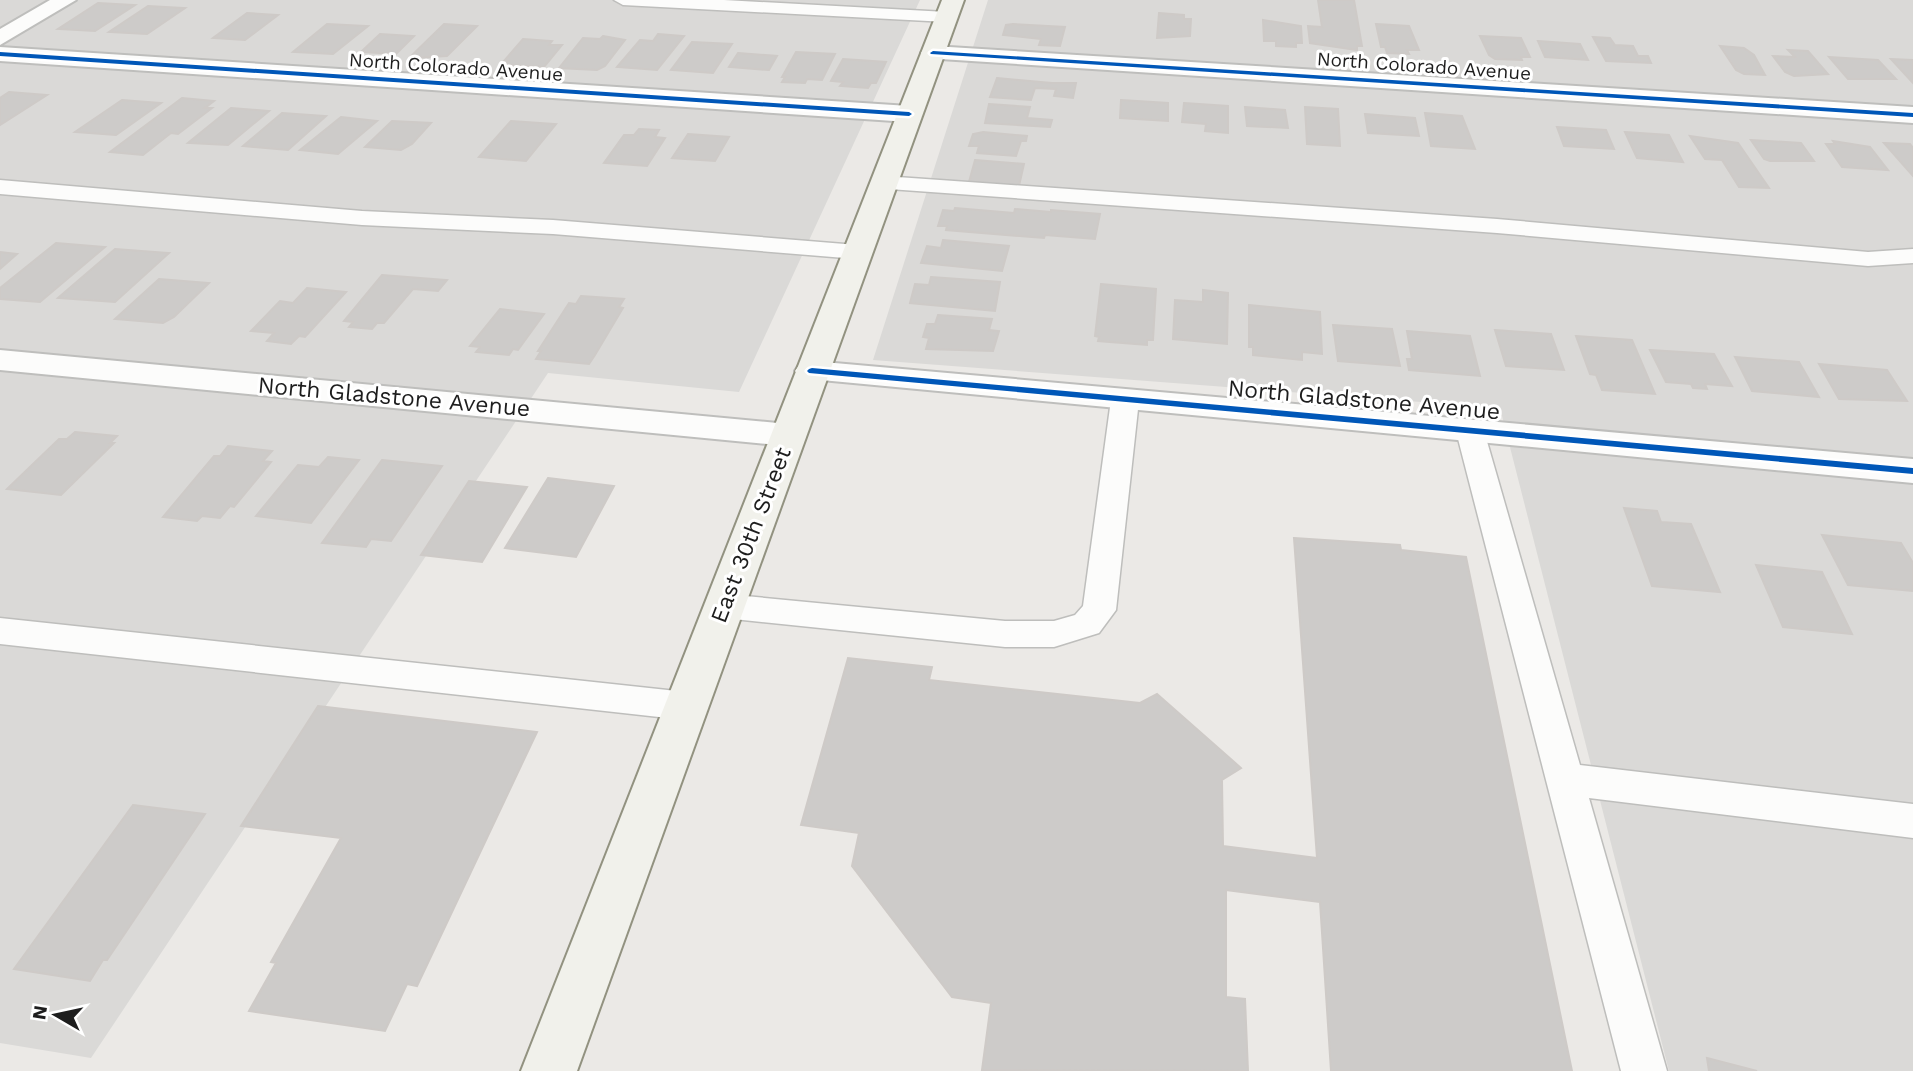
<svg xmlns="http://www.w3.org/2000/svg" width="1913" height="1071" font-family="'Work Sans',sans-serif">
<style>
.residential{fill:#dad9d7}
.building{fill:#cdcbc9;stroke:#cecac7;stroke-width:2}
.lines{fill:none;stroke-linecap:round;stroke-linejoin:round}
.service-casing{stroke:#bebebc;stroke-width:3}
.minor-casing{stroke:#bebebc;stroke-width:4}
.secondary-casing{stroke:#929280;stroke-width:4}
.service{fill:#fcfcfb;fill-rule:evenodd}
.minor{fill:#fcfcfb;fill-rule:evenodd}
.secondary{fill:#f1f1eb;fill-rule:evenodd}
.cycleway-casing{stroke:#fff;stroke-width:5}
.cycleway{fill:#0057b8;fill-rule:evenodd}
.labels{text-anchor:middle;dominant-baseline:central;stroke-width:6;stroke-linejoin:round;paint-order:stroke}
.far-street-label{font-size:19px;fill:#1d1d1d;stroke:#fff}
.street-label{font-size:23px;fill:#1d1d1d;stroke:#fff}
</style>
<rect width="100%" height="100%" fill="#ebe9e6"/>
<path class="residential" d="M0 0H920L739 392 548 373 91 1058 0 1043Z
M988 0H1913V1071H1669L1500 408 873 360Z"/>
<path class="building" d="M1318 0H1354L1362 46H1357V50L1310 43 1308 26 1322 27Z
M98 3 135 5 95 31 58 29Z
M148 6 185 8 147 34 109 32Z
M247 13 278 15 245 40 213 38Z
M1159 13 1184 15V19H1191L1190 36 1157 38Z
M1263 20 1301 26 1302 43H1296V47L1276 46V41H1264Z
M327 24 368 26 333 54 293 52Z
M444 24 477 26 447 56 409 58Z
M1013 24 1065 27 1060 46 1039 45 1041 39 1003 35 1006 25Z
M1376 24 1409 26 1419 50H1407L1409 54 1387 53 1385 47H1381Z
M380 34 414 36 396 54 361 52Z
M658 34 684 36 657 70 617 67 640 40 653 41Z
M603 36 625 40 605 66 597 70 559 68 583 38 600 39Z
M1480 36 1521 38 1530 57H1521L1522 60 1495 59 1489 55Z
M1593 37 1610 38 1615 45 1633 46 1638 56H1648L1651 63 1606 61Z
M523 39 552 41 549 45H562L544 67 505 65 508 61H504Z
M1538 41 1580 44 1588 60 1545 57Z
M692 42 732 44 713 73 671 70Z
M1720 46 1744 48 1754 55 1765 75 1744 74 1736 70Z
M1788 50 1808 51 1828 74 1794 76 1785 72 1773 56 1795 57Z
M796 52 835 54 822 80 807 79 805 83 782 82 785 77H782Z
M738 53 777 56 769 70 729 67Z
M1829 57 1878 60 1896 79H1848Z
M843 59 886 62 876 83H871L868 88 840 86 843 82 831 81Z
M1891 59 1913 60V83Z
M997 78 1052 83H1076L1073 98 1054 96 1056 89 1035 88 1031 100 990 97Z
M9 92 47 95 0 125V98Z
M182 98 214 101 205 108H212L178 134 171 133 143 155 110 152Z
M122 100 161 103 116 135 75 132Z
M1121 100 1168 103V121L1120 118Z
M1184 103 1228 106V133L1205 131 1206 124 1182 122Z
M989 104 1030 107 1027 118 1052 120 1050 127 985 123Z
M1245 107 1285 110 1288 128 1247 126Z
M1305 107 1338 109 1340 146 1307 144Z
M231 108 269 111 228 145 188 143Z
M282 113 326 116 288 150 243 146Z
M1425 113 1462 116 1475 149 1431 146Z
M1365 114 1415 118 1419 136 1368 133Z
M341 117 377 121 338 154 300 150Z
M392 121 431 123 412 144 401 150 365 147Z
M511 121 556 124 526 161 479 157Z
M1557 127 1606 130 1614 149 1564 146Z
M639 129 659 130 655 137 665 138 647 166 604 163 624 135H634Z
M983 132 1027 136 1026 141H1021L1016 156 977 153 979 146H969L973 134Z
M1625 132 1669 135 1683 162 1637 158Z
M688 134 729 137 715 161 672 158Z
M1690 136 1738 143 1769 188 1739 187 1722 160 1705 159Z
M1751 140 1801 143 1814 161H1770L1764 159Z
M1833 141 1870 147 1888 170 1842 167 1826 144H1835Z
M1884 143 1910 144 1913 148V176Z
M975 160 1024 164 1019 186 969 182Z
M955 208 1014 213 1015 209 1051 212V210L1100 214 1095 239 1045 235 1044 238 946 230 947 226H938L943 210 954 211Z
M943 240 1009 246 1002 271 921 263 927 246 941 248Z
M56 243 105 247 40 302 0 299V288Z
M115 249 169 253 115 302 58 298Z
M0 252 17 254 0 269Z
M382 275 447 280 438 291 413 289 384 323H377L372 329 349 327 353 322 344 321Z
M931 277 1000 282 995 311 910 303 915 284 929 285Z
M159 279 209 283 174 317 163 323 115 319Z
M1101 284 1156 289 1153 340H1147V345L1098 341 1099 337 1095 336Z
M307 288 346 292 305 337 299 336 291 344 267 341 274 333 251 331 280 301 293 303Z
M1203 290 1228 293 1227 344 1173 339 1175 300 1203 302Z
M581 296 624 299 619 307 623 308 595 355 589 364 536 359 541 351H538L569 303 576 304Z
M1249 305 1320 312 1322 354 1302 352V360L1253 355V347H1249Z
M500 309 544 314 518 350 513 349 509 355 476 352 480 347 470 346Z
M938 315 992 319 989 330 999 331 993 351 926 349 929 338 923 337 927 324H935Z
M1333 325 1392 329 1400 366 1338 361Z
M1495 330 1551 334 1564 370 1506 366Z
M1407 331 1470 336 1480 376 1409 370 1407 359H1412Z
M1576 336 1632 340 1655 394 1602 390 1596 375 1590 374Z
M1650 350 1714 354 1732 386 1705 384 1707 389 1693 388 1691 384 1666 382Z
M1735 357 1799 362 1819 397 1752 391Z
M1819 364 1887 370 1907 401 1839 399Z
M75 432 117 436 110 443H114L61 495 7 489 59 439H67Z
M228 446 272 451 263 461 271 462 234 507 230 506 220 518 202 516 197 521 163 517 214 456H220Z
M328 457 359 460 311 523 256 516 298 465 319 467Z
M382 460 442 466 391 541 371 539 366 547 322 543Z
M548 478 614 486 576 557 505 548Z
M469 481 527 487 482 562 421 555Z
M1624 508 1657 511 1661 522 1691 524 1720 592 1652 586Z
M1822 535 1901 543 1913 563V591L1848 585Z
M1294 538 1400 545 1401 550 1466 557 1572 1071H1331L1320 902 1226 890V997L1245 999 1248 1071 982 1070 991 1003 952 997 852 866 859 833 801 825 848 658 932 667 929 680 1140 703 1157 694 1241 768 1222 780 1223 846 1317 858Z
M1756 565 1822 572 1852 634 1783 627Z
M318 706 537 732 417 986 407 984 385 1031 249 1011 276 963 271 962 341 838 241 826Z
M133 805 205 814 107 960H103L90 981 14 969Z
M1707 1058 1757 1071H1709Z"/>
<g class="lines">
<g class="service-casing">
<path id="service" d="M614 0H724L947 12 956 17 947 22 623 5Z
M883 176 1497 219 1868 252 1913 249V263L1868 266 1497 233 875 188 872 183 875 178Z
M0 180 362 211 553 220 857 245 866 247 869 252 866 257 857 259 553 234 362 225 0 194Z
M1125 391 1135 394 1139 400 1116 610 1099 633 1054 647H1005L724 618 712 615 707 606 712 597 724 594 1005 621H1054L1075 615 1083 606 1111 400 1115 394Z
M1470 422 1480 425 1484 431 1580 765 1913 804V838L1589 798 1667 1071H1621L1456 431 1460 425Z
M0 618 686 692 699 696 704 706 699 716 686 720 0 644Z"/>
</g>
<g class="minor-casing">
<path id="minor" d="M50 0H76L0 45V29Z
M933 46 1913 107V123L925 58 921 53 925 48Z
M0 47 909 106 918 109 922 114 918 119 909 122 0 61Z
M0 350 788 424 800 427 806 435 800 443 788 446 0 370Z
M812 361 1913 459V483L800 378 795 371 800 364Z"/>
</g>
<g class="secondary-casing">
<path id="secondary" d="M942 0H964L577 1071H521Z"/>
</g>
<use href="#service" class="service"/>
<use href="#minor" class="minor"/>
<use href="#secondary" class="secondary"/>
<g class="cycleway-casing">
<path id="cycleway" d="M933 51 1913 113V117L931 54 930 53Z
M0 52 909 112 912 114 909 116 0 56Z
M812 368 1913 468V474L809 373 807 371 809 369Z"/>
</g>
<use href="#cycleway" class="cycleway"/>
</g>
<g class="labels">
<g class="far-street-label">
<text transform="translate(1424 66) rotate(4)">North Colorado Avenue</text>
<text transform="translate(456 67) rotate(4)">North Colorado Avenue</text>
</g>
<g class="street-label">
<text transform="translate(394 397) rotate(5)">North Gladstone Avenue</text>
<text transform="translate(1364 400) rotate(5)">North Gladstone Avenue</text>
<text transform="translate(751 535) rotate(-69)">East 30th Street</text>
</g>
</g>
<g transform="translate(56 1015) rotate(279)" stroke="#ffffff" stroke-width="5" paint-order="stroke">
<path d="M0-5L12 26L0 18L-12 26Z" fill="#1d1d1d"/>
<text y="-10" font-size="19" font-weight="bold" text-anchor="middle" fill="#1d1d1d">N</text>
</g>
</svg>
